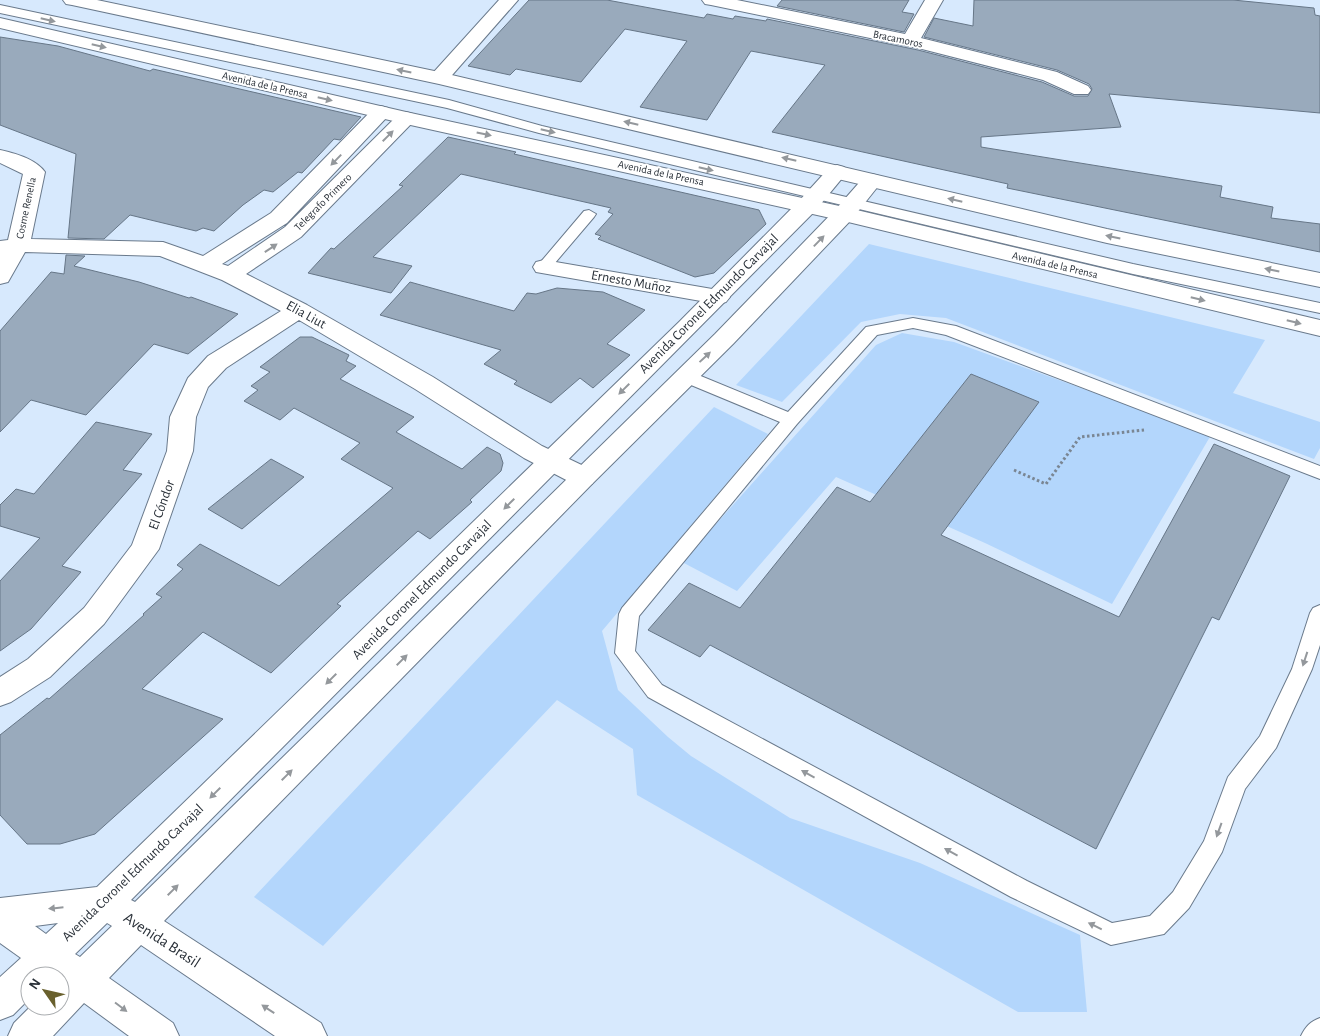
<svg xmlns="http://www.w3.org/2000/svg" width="1320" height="1036" font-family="'Alegreya Sans',sans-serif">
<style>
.green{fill:#b3d6fc}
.building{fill:#99aabc;stroke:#667687}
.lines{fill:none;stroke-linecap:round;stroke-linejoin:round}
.lane-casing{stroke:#6a7a8c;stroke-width:2}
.street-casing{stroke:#6a7a8c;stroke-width:2}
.secondary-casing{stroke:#6a7a8c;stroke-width:2}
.primary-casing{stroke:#6a7a8c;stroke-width:2}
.path{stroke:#7a8693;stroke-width:3;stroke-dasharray:2.5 2.5;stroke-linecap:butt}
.lane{fill:#fff;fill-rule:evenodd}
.street{fill:#fff;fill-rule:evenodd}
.secondary{fill:#fff;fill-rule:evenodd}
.primary{fill:#fff;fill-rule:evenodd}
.oneway{fill:#94989c}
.labels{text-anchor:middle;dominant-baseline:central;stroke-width:4;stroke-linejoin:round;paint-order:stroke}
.far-street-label{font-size:11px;fill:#2a3139;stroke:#fff}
.street-label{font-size:14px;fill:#2a3139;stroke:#fff}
.near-street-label{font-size:16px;fill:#2a3139;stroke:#fff}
</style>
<rect width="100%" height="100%" fill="#d7e9fd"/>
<path class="green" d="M869 244 1265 340 1233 393 1320 422V448L1314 459 946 318 900 314 861 322 782 402 736 385Z
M902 333 954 342 1211 435 1112 604 985 543 836 477 737 591 682 562 876 345Z
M714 407 768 434 602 631 618 690 668 737 691 756 790 818 920 863 1080 935 1087 1012H1018L637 795 633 749 557 700 323 946 254 897Z"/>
<path class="building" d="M529 0H607L704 18 707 14 733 19 735 16 766 21 767 19 918 50 1042 82 1074 96H1088L1092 89 1089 84 1057 70 924 37 934 18 973 26 974 0H1233L1314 8 1315 15 1320 16V113L1109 94 1121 127 981 137V147L1222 186 1220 197 1273 207 1271 218 1320 224V252L1007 188 1008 184 772 132 825 65 751 51 707 120 640 107 687 41 625 29 581 82 516 69 510 75 468 66Z
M782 0H909L902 12 914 14 904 32 777 6Z
M0 37 58 46 150 71 153 69 361 117 340 140 334 139 302 173 298 172 273 192 264 190 243 205 214 231 203 228 196 231 130 215 104 239 68 238 76 154 0 125Z
M448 137 516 152 514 154 759 210 766 224 714 273 695 277 598 239 601 236 595 234 613 214 608 212 611 208 461 174 373 257 412 266 391 293 308 273 331 248 334 249 403 186 399 185Z
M66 255 85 256 74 266 139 282 189 298 191 297 238 314 188 354 154 344 86 415 31 400 0 432V331L51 272 64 274Z
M410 282 514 311 527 293 536 294 557 288 603 292 645 310 607 344 630 355 593 388 580 378 551 403 514 384 517 381 484 364 501 350 380 315Z
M300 337H312L349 355 346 361 356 366 340 379 414 417 396 432 462 469 487 447 500 454 503 463 501 471 470 500 472 502 430 539 418 531 337 604 341 606 271 673 203 632 142 689 223 719 95 834 60 844H27L0 815V735L47 698 49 699 144 615 143 614 162 597 156 594 183 569 177 565 200 544 279 586 393 488 341 459 360 443 294 408 280 420 244 401 258 390 251 386 270 372 260 367Z
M971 374 1039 402 941 535 1119 617 1214 444 1290 476 1219 620 1212 617 1096 849 710 645 700 657 648 630 689 583 740 608 837 487 870 502Z
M96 422 152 434 123 470 142 474 62 566 81 572 31 629 0 651V581L40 538 0 526V505L16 489 34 494Z
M271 459 304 477 242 529 208 509Z"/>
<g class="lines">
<g class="lane-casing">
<path id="lane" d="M0 5 449 100 542 126 1133 264 1320 303V313L1133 274 539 133 447 108 0 13Z
M589 210 596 214 594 217 549 270H539L536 267 539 264 584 211Z
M913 318 956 326 1320 466V479L946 335 913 328 877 335 797 424 639 616 635 651 662 685 1027 881 1112 923 1150 916 1173 892 1204 841 1228 777 1260 736 1292 669 1310 613 1313 608 1320 605V645L1312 669 1276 748 1245 789 1222 852 1189 908 1164 934 1111 945 1011 897 648 697 615 653 619 614 622 608 780 422 679 380 677 376 679 372H691L788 412 866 327Z
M1320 1018V1036H1301C1306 1026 1310 1022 1320 1018Z"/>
</g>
<g class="street-casing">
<path id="street" d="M499 0H518L446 82H432L429 78 432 74Z
M702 0H737L905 34 925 0H943L921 38 1057 72 1088 86 1091 90 1088 94H1074L1043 80 918 48 711 5 705 4Z
M381 106 388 108 391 112 388 116 287 223 222 264 228 266 285 227 399 114 406 112 413 114 416 118 413 122 301 237 246 274 307 305 433 377 542 446 592 470 596 477 592 484 583 487 574 484 524 458 415 389 299 320 226 368 208 387 196 417 193 451 159 549 104 624 50 677 11 702 0 706V677L28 659 84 608 132 545 167 451 170 417 188 378 208 356 281 311 222 280 160 256 25 252 8 282 0 284V241L8 240 23 174 0 163V150C14 153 36 159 45 172L31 239 163 242 203 256 271 213 374 108Z
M544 260 718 290 726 292 730 297 726 302 718 304 536 272 533 267 536 262Z"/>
</g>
<g class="secondary-casing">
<path id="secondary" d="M837 165 844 167 848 171 815 211 131 900 135 902 715 334 836 209 865 176 872 174 879 176 883 180 852 219 733 344 592 484 164 921 321 1023 327 1036H275L141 945 109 978 173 1023 179 1036H129L84 1003 53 1036H8L14 1023 31 1006H60V976H30V998L13 1015 0 1020V977L21 958 0 943V898L97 887 679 322 799 201 830 167ZM58 923 46 934 35 926ZM107 923 112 926 80 957 75 954Z"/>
</g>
<g class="primary-casing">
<path id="primary" d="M63 0H97L439 72 1107 229 1320 273V287L1107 243 439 84 72 5 66 4Z
M0 18 406 112 844 207 1320 320V336L844 221 406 124 0 28Z"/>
</g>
<path class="path" d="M1014 470 1046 484 1080 437 1144 430"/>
<use href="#lane" class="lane"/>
<use href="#street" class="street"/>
<use href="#secondary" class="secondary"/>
<use href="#primary" class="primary"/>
</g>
<defs><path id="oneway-solid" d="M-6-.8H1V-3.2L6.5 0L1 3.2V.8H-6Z" transform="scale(1.25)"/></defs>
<g class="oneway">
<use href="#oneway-solid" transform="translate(48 20) rotate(13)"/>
<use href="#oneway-solid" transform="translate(99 46) rotate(13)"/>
<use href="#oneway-solid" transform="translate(404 71) rotate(-168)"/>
<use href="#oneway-solid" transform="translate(325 99) rotate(13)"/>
<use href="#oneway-solid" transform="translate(631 123) rotate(-167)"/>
<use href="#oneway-solid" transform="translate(548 131) rotate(13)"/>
<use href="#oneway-solid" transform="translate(484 134) rotate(12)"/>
<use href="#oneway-solid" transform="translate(388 136) rotate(-45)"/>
<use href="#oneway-solid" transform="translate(789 159) rotate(-167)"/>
<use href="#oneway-solid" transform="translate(336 160) rotate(134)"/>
<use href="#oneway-solid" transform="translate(706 169) rotate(13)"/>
<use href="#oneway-solid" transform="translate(955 200) rotate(-167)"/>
<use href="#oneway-solid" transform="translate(1113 237) rotate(-168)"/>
<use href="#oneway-solid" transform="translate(819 241) rotate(-46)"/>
<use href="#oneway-solid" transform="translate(271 248) rotate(-34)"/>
<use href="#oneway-solid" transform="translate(1272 270) rotate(-168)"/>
<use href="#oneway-solid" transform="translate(1198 299) rotate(14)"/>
<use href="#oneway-solid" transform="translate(1294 322) rotate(14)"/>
<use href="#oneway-solid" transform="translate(705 357) rotate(-43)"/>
<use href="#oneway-solid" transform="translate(624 389) rotate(135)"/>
<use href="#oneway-solid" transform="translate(509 504) rotate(135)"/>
<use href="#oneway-solid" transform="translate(1305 659) rotate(108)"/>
<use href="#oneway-solid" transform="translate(402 660) rotate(-45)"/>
<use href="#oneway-solid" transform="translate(331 679) rotate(135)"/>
<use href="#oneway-solid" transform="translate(808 774) rotate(-151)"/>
<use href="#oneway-solid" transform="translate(287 775) rotate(-45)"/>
<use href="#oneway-solid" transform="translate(215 793) rotate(135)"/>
<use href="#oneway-solid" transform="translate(1219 830) rotate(110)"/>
<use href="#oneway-solid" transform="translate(951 852) rotate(-151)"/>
<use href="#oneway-solid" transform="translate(173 890) rotate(-45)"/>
<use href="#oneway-solid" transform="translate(56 908) rotate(174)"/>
<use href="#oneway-solid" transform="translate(1095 926) rotate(-154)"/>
<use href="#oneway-solid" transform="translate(121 1007) rotate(37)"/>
<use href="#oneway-solid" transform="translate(268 1009) rotate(-147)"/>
</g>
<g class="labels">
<g class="far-street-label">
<text transform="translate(898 39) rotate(12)">Bracamoros</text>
<text transform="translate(265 85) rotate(13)">Avenida de la Prensa</text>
<text transform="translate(661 173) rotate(12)">Avenida de la Prensa</text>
<text transform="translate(323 202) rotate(-45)">Telegrafo Primero</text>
<text transform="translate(26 208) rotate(-78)">Cosme Renella</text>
<text transform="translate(1055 265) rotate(13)">Avenida de la Prensa</text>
</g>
<g class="street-label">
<text transform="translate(631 282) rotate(10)">Ernesto Muñoz</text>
<text transform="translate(709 304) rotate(-45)">Avenida Coronel Edmundo Carvajal</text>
<text transform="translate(306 315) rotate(29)">Elia Liut</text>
<text transform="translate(162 505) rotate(-70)">El Cóndor</text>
<text transform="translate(422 590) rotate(-45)">Avenida Coronel Edmundo Carvajal</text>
<text transform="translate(133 873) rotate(-44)">Avenida Coronel Edmundo Carvajal</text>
</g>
<g class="near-street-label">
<text transform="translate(162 940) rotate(33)">Avenida Brasil</text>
</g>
</g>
<g transform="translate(45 991) rotate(304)"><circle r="24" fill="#ffffff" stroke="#aaadb0"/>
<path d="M0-4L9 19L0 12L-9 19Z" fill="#69602d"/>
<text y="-8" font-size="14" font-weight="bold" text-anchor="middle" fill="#2a3139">N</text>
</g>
</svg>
